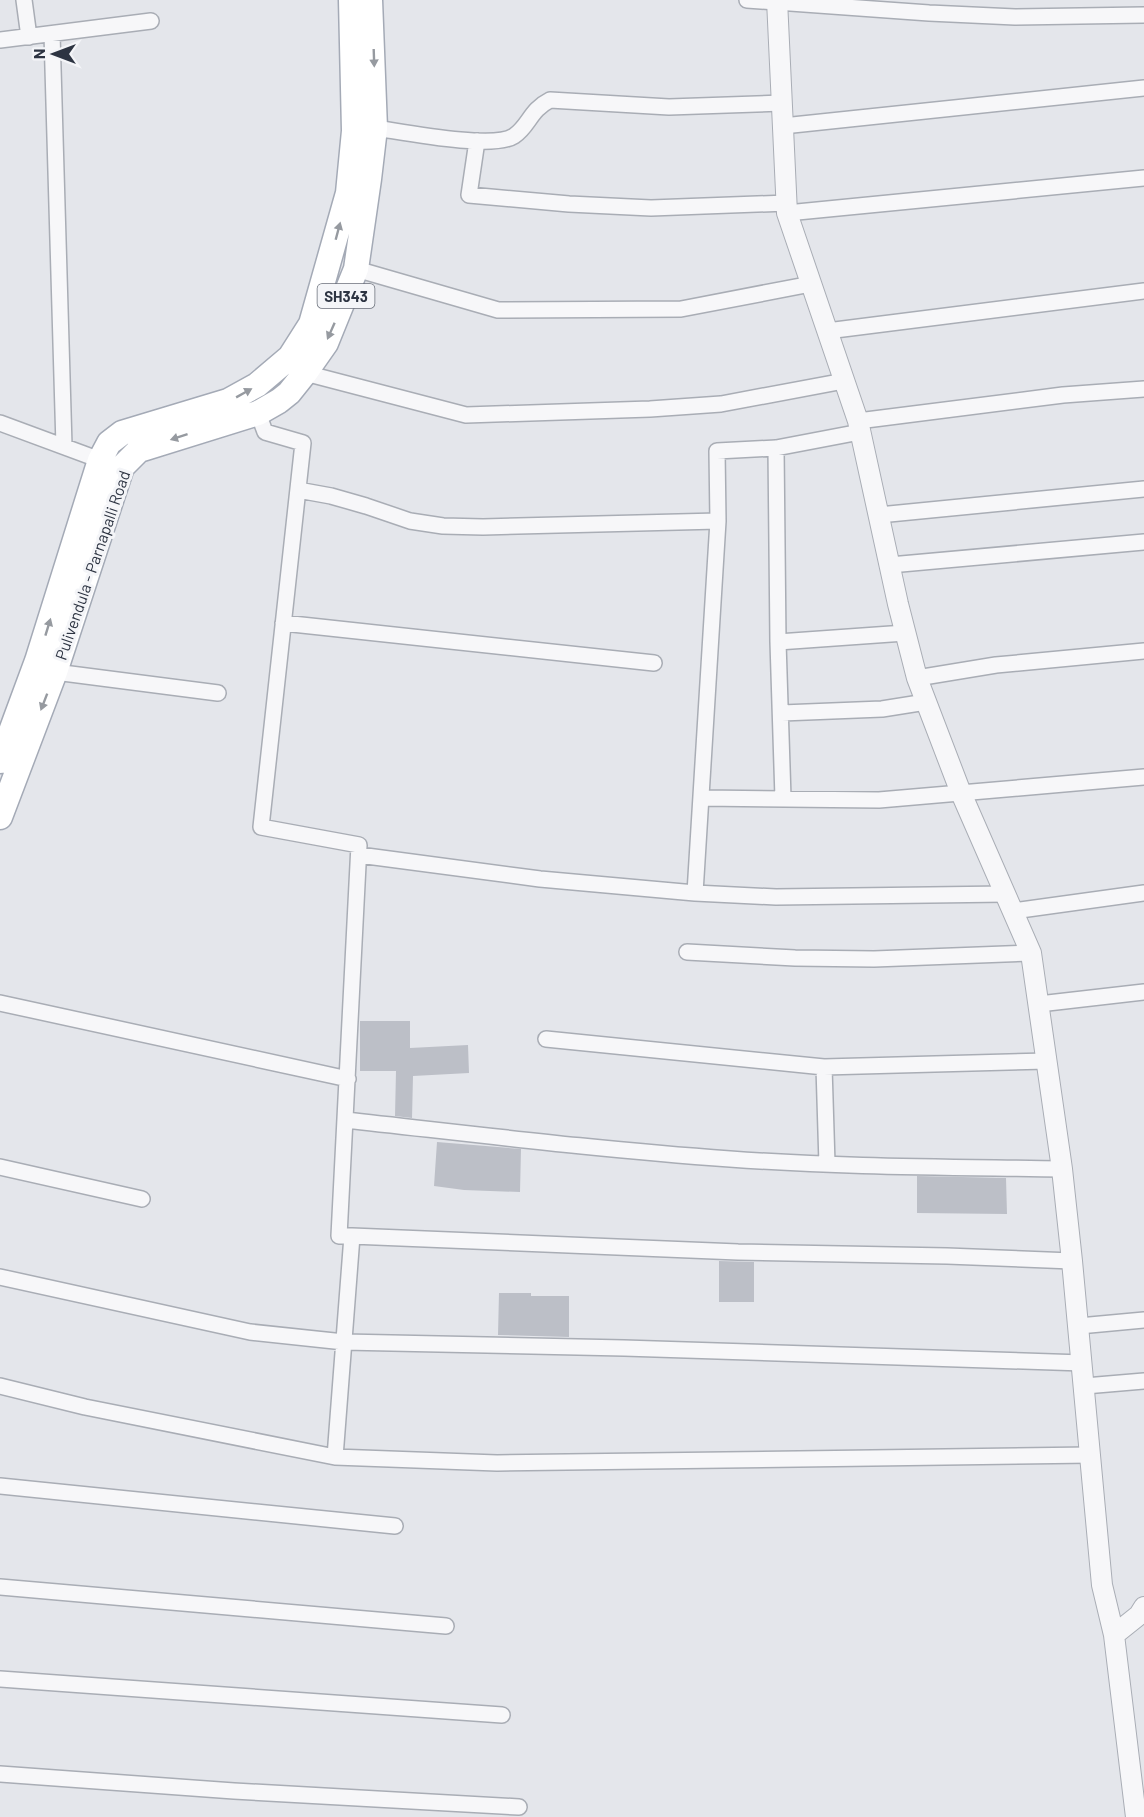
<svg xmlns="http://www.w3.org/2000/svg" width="1144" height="1817" font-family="Barlow,sans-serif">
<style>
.building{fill:#bcbfc7}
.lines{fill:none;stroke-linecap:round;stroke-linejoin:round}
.minor-casing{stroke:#a9adb5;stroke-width:18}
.tertiary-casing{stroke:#a9adb5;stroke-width:22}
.primary-casing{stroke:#a4aab6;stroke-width:27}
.minor{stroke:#f7f7f9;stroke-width:15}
.tertiary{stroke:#f7f7f9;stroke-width:20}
.primary{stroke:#fff;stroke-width:24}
.oneway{fill:#969aa0}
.labels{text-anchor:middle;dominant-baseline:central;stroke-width:6;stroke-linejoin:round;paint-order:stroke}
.shield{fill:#f4f5f8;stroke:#696e79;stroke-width:1.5}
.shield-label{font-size:15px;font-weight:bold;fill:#2d3442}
.street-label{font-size:16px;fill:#2d3442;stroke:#f4f5f8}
</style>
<rect width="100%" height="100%" fill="#e4e6eb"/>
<path class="building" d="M360 1021H410V1048L468 1045 469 1073 413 1076 412 1118 395 1116 396 1071H360Z
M437 1142 521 1149 520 1192 464 1190 434 1186Z
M917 1176 1006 1178 1007 1214 917 1213Z
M719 1261 754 1262V1302H719Z
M499 1293H531V1296H569V1337L498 1335Z"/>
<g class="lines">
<g class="minor-casing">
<path id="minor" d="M24 0 29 37
M747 0 929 13 1015 17 1144 15
M52 34 64 446
M0 40 151 21
M783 126 1144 88
M375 128C403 132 493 150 514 136 529 126 530 110 550 100L669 107 782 103
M477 141 469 195 569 204 651 208 787 203
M787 213 1144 178
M356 269 498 310 681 309 811 284
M827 331 1144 291
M305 373 466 415 650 409 721 404 844 381
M258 413 265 432 303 443 261 827 359 845 339 1236H352L335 1457
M858 421 1063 395 1144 389
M0 423 100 460
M776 448 778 642 783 798
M298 490 331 496 366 506 410 521 443 526 483 527 718 521
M879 515 1144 489
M890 565 1144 542
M283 623 654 663
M778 642 905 633
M55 672 218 693
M917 678 996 665 1144 651
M782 713 882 709 926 702
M701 798 879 800 1144 777
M359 855 540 879 695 893 776 897 1006 894
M695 893 718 521 717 451 776 448 860 432
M1013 911 1144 893
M687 952 795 958 874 959 1031 953
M0 1003 348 1079
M1039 1004 1144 992
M546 1039 824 1067 1047 1061
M824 1067 827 1164
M345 1120C473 1134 601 1150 730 1159 840 1167 951 1167 1062 1169
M0 1167 142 1199
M352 1236 738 1252 947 1256 1072 1261
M0 1277 250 1332 344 1342 624 1348 1083 1363
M1079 1326 1144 1320
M0 1386 85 1407 335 1457 497 1463 1091 1455
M1085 1386 1144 1381
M0 1486 395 1526
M0 1587 446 1626
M0 1679 502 1715
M0 1774 234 1791 519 1807"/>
</g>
<g class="tertiary-casing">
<path id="tertiary" d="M777 0 787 213 858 421 898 604 917 678 961 793 1031 953 1062 1169 1072 1261 1102 1585 1114 1635 1136 1817
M1114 1635 1139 1615 1144 1607"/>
</g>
<g class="primary-casing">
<path id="primary" d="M0 761 37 661 100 460 109 443 122 433 228 401 257 385 290 357 311 324 348 193 354 131 351 0
M0 817 55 672 122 467 139 450 258 413 279 401 289 393 305 373 326 343 356 269 369 179 375 128 370 0"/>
</g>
<use href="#minor" class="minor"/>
<use href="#tertiary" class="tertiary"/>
<use href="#primary" class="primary"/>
</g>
<defs><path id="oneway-solid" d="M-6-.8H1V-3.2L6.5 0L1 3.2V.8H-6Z" transform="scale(1.5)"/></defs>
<g class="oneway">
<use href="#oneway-solid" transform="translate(374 58) rotate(88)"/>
<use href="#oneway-solid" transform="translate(338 231) rotate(-75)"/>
<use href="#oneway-solid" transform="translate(331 331) rotate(114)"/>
<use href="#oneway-solid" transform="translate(244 393) rotate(-29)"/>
<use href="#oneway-solid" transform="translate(179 437) rotate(162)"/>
<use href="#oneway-solid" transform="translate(48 627) rotate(-73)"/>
<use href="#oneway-solid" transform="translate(44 702) rotate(111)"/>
</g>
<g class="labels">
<rect class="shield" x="317.5" y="284" width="57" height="24" rx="4.5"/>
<g class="shield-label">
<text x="346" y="296">SH343</text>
</g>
<g class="street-label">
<text transform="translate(92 565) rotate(-71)">Pulivendula - Parnapalli Road</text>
</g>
</g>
<g transform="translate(54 54) rotate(270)" stroke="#f4f5f8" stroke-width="4.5" paint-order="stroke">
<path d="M0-4.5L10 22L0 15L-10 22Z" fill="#2d3442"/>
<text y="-9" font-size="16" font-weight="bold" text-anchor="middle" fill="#2d3442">N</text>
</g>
</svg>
